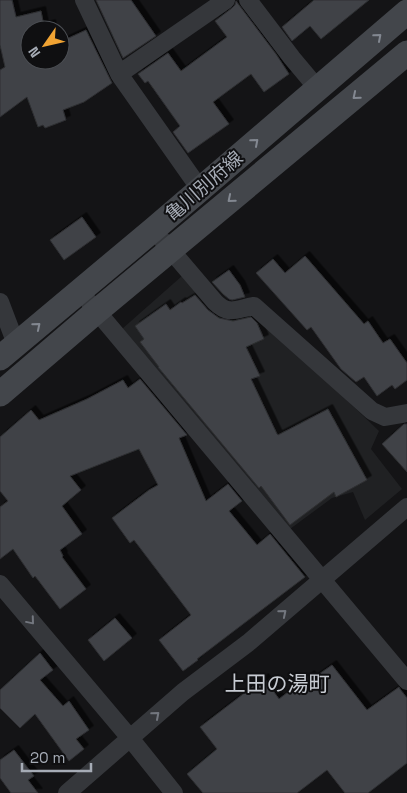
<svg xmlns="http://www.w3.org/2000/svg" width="407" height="793" font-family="'Space Grotesk','Noto Sans JP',sans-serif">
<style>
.built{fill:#202123}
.building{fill:#404246;stroke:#2e2f32;filter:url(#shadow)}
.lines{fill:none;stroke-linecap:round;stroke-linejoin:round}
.minor{stroke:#35373b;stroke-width:18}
.secondary{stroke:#43464b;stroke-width:25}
.oneway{stroke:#838891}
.oneway2{stroke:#73777f}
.labels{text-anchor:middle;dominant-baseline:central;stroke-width:4;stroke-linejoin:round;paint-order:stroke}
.street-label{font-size:19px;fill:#a6acb6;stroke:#0f0f11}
.quarter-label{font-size:21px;fill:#c7cbd2;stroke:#0f0f11}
</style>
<defs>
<filter id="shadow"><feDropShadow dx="4.5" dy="-4.5" stdDeviation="0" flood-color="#0009"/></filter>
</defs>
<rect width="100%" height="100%" fill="#141416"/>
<path class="built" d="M182 276 201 292 257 314 379 431 371 449 402 489 365 520 353 492 332 498 290 529 122 329Z"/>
<path class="building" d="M0 0H12L16 17 41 11 44 26 51 24 52 30H30V60H60V42L86 30 112 83 84 102 63 110 66 120 45 128 43 125 38 127 27 97 0 117V70L5 67 0 45Z
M96 0H131L156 36 123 58Z
M314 0H369L321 39 310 26 292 41 282 27Z
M236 1 276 54 289 74 264 92 251 74 213 102 229 124 188 153 173 132 180 126 148 81 145 83 138 74 168 53 181 71 227 37 215 21 232 8 235 5Z
M82 217 96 237 64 260 50 240Z
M305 256 364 324 368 321 383 343 390 339 407 363V380L395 389 392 385 377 396 364 377 356 382 341 369 311 327 307 330 256 273 273 259 285 273Z
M229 270 240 285 245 297 232 300 229 299 223 294 212 282Z
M195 295 208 310 219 318 233 321 251 317 257 323 264 339 246 347 260 376 251 379 277 434 278 435 328 409 367 480 336 497 334 492 290 525 261 486 259 488 158 367H159L140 342 144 339 135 326 166 304 170 310 181 302 182 303Z
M140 379 187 435 179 438 206 501 228 484 242 501 229 511 257 545 270 534 305 577 197 659 198 660 183 671 159 640 191 615 134 540 130 543 112 518 149 490 158 485 139 449 70 476 81 490 62 506 82 534 60 550 63 556 62 557 86 589 60 609 35 576 33 578 13 549 0 559V507L8 501 0 491V437L31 410 39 420 87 399 123 380 128 388Z
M404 424H407V472L382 444Z
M115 618 132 638 104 661 88 640Z
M40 653 53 670 40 680 63 706 69 701 89 730 76 739 84 749 69 761 35 714 20 728 0 708V690Z
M332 665 367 710 399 687 400 689 407 698V763L368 793H345L327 770 297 793H203L187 774 217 749 200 727 264 678 279 699 310 675 312 679Z
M14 750 34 776 28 780 38 793H11L0 778V760Z"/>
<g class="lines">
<path class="minor" d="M84 0 119 74 200 189
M248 0 292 58 318 89
M119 74 226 0
M163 241 215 302C229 316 236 309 254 306L372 411 385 417 407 413
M0 302 16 344
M90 303 407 681
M0 584 130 738 174 793
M67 793 183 692 248 643 407 507"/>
<path class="secondary" d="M0 358 154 229 407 12
M0 394 97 311 407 53"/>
</g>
<defs><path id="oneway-chevron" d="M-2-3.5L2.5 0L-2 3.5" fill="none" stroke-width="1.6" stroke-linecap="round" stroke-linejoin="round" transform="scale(1.25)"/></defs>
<g class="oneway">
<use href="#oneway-chevron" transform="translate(378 37) rotate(-41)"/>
<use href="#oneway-chevron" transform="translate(356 96) rotate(140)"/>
<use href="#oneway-chevron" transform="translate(255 142) rotate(-41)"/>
<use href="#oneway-chevron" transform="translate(231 199) rotate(140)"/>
<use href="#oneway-chevron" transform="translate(37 326) rotate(-40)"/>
</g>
<g class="oneway2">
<use href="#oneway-chevron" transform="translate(283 613) rotate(-40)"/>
<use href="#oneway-chevron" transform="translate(31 621) rotate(50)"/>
<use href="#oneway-chevron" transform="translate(156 715) rotate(-41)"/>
</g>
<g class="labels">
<g class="street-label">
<text transform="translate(204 186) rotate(-41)">亀川別府線</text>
</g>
<g class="quarter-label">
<text x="277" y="683">上田の湯町</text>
</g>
</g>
<g transform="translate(45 45) rotate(236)"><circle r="24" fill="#0f0f11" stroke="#4b4e53"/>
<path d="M0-4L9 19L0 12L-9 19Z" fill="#f0a333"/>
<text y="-8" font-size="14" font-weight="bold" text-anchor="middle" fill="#a6acb6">N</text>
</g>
<path d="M22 763v8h69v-8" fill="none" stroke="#a6acb6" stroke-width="2.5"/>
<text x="30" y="763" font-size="15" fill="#a6acb6" stroke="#0f0f11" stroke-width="4" paint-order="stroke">20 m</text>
</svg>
